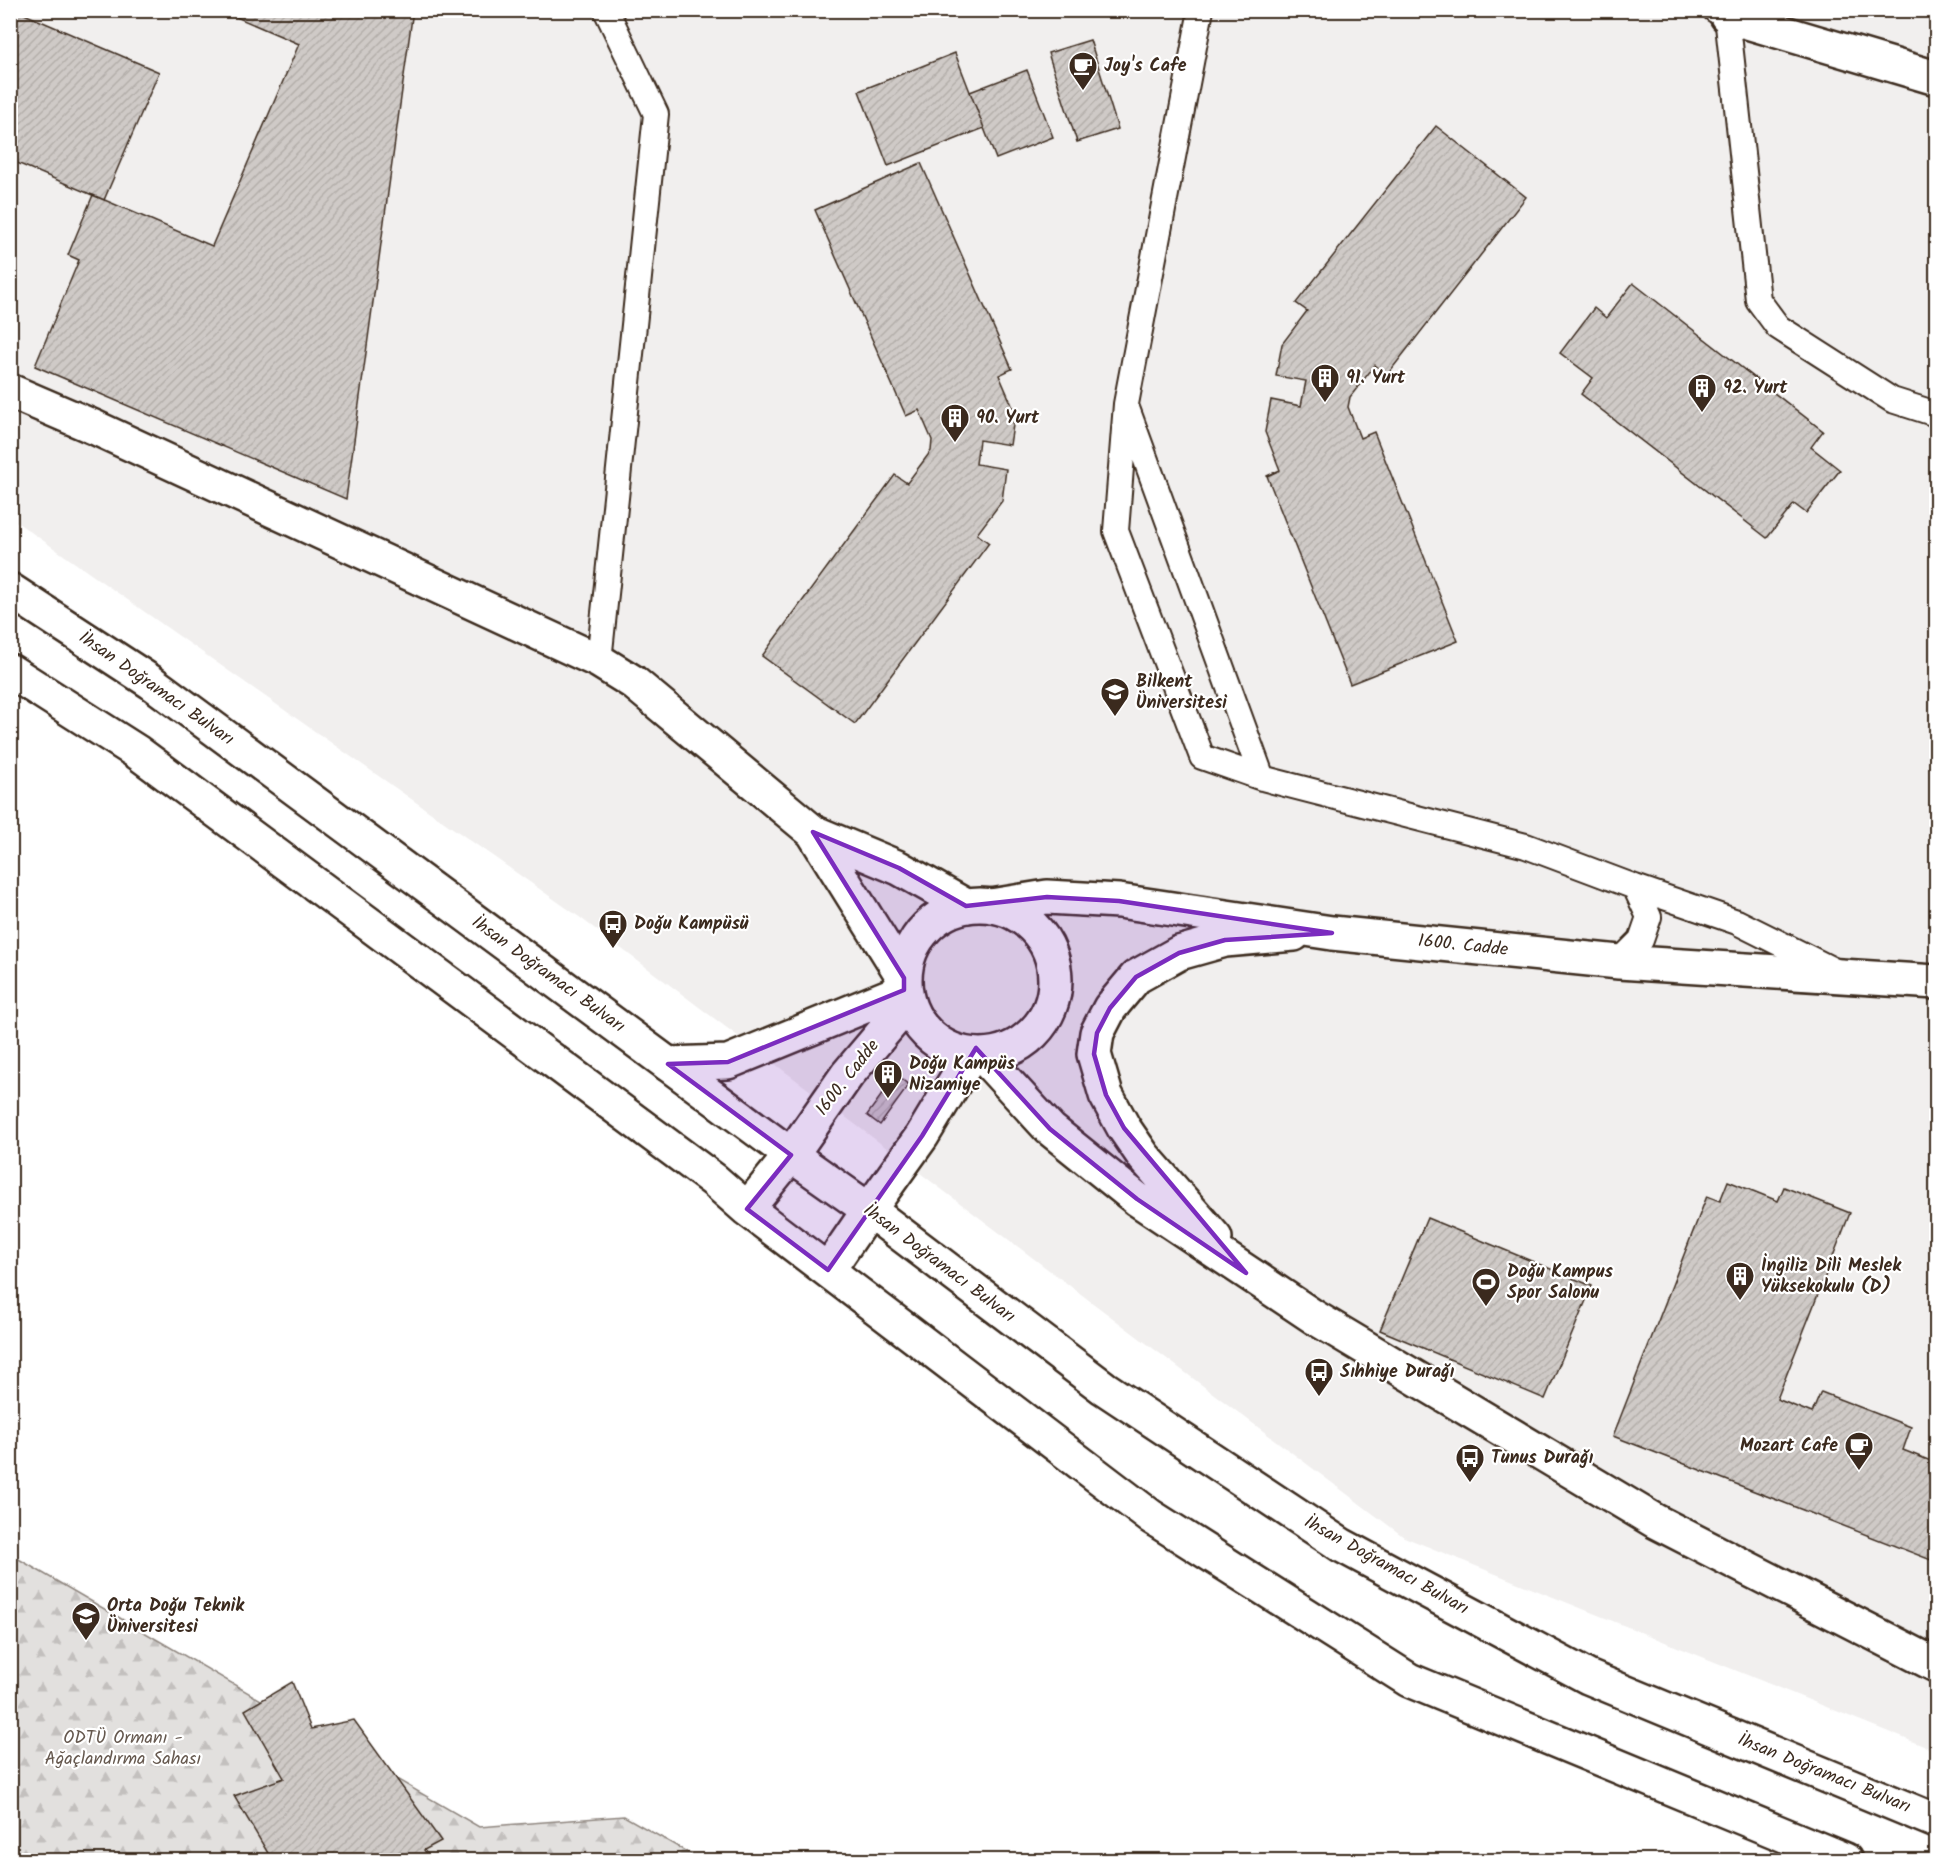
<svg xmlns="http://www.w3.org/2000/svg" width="1947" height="1871" font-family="Kalam,sans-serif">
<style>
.built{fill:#f1efee}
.forest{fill:url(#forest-firs);stroke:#8e857e;stroke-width:1.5}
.building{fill:url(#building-hatch);stroke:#3b2a1e;stroke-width:1.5}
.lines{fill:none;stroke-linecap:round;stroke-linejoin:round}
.service-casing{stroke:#3b2a1e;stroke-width:28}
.minor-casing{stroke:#3b2a1e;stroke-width:38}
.tertiary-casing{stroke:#3b2a1e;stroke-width:38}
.secondary-casing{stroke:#3b2a1e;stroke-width:38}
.service{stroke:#fff;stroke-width:24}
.minor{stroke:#fff;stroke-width:33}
.tertiary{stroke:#fff;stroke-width:33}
.secondary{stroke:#fff;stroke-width:33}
.marked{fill:#7b2cbf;fill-opacity:0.2;stroke:#7b2cbf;stroke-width:4.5;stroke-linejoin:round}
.labels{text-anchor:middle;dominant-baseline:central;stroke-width:4.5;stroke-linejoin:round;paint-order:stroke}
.poi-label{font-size:18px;font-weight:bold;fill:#3b2a1e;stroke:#fff;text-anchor:start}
.street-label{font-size:18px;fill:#3b2a1e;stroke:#fff}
.park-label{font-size:18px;fill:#65584e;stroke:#fff}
</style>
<defs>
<pattern id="forest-firs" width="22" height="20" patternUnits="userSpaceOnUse" patternTransform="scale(1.5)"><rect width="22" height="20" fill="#e2e0de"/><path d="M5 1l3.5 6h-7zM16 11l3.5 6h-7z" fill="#c3c0be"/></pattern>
<pattern id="building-hatch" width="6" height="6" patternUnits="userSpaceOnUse" patternTransform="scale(1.5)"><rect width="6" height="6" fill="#cfcac7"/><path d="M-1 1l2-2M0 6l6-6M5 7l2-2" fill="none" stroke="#b3aeaa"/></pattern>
</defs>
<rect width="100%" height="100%" fill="#fff"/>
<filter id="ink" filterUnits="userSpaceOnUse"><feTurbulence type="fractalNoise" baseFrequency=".0167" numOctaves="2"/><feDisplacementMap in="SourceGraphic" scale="12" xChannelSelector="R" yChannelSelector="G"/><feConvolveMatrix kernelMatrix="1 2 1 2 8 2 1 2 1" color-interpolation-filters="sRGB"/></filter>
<g filter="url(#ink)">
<path class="built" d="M11 11H1936V1751L1404 1537 578 916 11 518Z"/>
<path class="forest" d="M10 1554 479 1827 624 1816 701 1860H11Z"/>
<path class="building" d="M10 10H15L159 72 104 200 10 160Z
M220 10H413L346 499 35 366 79 260 68 255 93 195 212 246 299 44Z
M1090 40 1118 129 1077 142 1048 53Z
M955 53 984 128 888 166 859 91Z
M1027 70 1053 137 996 159 970 92Z
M1436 126 1526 197 1387 375 1375 365 1350 397 1348 407 1360 438 1374 432 1458 641 1350 684 1267 476 1280 470 1265 432 1271 400 1301 406 1306 381 1276 376 1282 344 1307 311 1296 303Z
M921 163 1012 369 999 375 1015 412 1010 445 979 440 976 464 1006 469 1002 501 977 534 989 543 855 724 762 656 895 475 907 483 931 451 932 440 919 410 906 416 815 210Z
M1633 283 1823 431 1811 447 1840 470 1806 513 1794 504 1767 538 1581 394 1593 378 1560 353 1594 308 1606 318Z
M896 1075 909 1085 880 1125 867 1115Z
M1728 1181 1778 1201 1784 1187 1850 1213 1777 1399 1812 1413 1821 1392 1911 1427 1903 1450 1936 1463V1562L1613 1436 1707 1196 1720 1201Z
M1427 1218 1592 1286 1545 1399 1380 1330Z
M292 1682 311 1729 354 1720 441 1841 424 1850 431 1860H272L234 1796 284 1778 245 1710Z"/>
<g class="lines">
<g class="service-casing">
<path id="service" d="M1201 10 1126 404 1116 531 1202 757 1262 778 1526 846 1635 887 1737 922 1835 971
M1715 10 1727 16 1758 300 1778 327 1892 400 1936 414
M1128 411 1262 778
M599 661 656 114 606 10
M1619 962 1641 940 1649 917 1635 887"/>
</g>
<g class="minor-casing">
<path id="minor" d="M1727 16 1936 78
M10 391 96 428 599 661 633 682 813 832 899 868 966 906
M813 832 904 978
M983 1056 1050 1129 1137 1199 1314 1317 1655 1521 1936 1665
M1215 1238 1144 1157 1124 1128 1106 1095 1094 1054 1097 1033 1110 1008 1136 977 1179 953 1225 940 1294 934"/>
</g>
<g class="tertiary-casing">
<path id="tertiary" d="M905 980a75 75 0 1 1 150 0a75 75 0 1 1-150 0Z
M991 906 1047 897 1119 901 1332 933 1619 962 1936 982
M668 1064 728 1062 904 990
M791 1155 847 1075 908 1003
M869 1210 922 1136 971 1055"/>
</g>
<g class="secondary-casing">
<path id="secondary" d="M10 590 151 682 791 1155 869 1210 1104 1388 1341 1545 1588 1677 1936 1821
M10 671 137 752 714 1180 747 1209 1150 1516 1409 1680 1845 1860
M747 1209 791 1155
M828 1270 869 1210"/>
</g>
<use href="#service" class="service"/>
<use href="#minor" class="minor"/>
<use href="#tertiary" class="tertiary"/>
<use href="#secondary" class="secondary"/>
</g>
</g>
<path class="marked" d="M813 832 899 868 966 906 1047 897 1119 901 1332 933 1225 940 1179 953 1136 977 1110 1008 1097 1033 1094 1054 1106 1095 1124 1128 1246 1273 1137 1199 1050 1129 976 1048 922 1136 828 1270 747 1209 791 1155 668 1064 728 1062 904 990V978Z"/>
<defs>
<g id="cafe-pin" transform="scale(1.5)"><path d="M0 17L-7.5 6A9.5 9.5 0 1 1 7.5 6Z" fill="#3b2a1e" stroke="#fff"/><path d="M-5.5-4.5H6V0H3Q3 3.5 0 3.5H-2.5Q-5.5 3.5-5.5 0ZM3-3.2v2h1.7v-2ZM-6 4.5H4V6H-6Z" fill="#fff"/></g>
<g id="building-pin" transform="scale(1.5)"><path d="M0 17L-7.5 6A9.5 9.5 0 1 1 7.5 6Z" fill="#3b2a1e" stroke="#fff"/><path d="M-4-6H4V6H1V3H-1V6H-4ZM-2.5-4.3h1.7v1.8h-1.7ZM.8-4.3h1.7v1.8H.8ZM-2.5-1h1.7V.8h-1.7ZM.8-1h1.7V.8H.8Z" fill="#fff"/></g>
<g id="university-pin" transform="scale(1.5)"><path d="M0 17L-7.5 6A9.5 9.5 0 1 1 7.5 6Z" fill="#3b2a1e" stroke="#fff"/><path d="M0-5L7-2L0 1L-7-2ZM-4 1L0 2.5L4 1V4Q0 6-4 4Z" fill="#fff"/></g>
<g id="bus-pin" transform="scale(1.5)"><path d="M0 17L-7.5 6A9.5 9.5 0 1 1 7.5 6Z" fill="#3b2a1e" stroke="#fff"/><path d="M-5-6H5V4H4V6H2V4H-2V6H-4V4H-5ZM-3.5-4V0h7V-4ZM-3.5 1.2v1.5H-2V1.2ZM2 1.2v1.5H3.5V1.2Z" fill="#fff"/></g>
<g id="stadium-pin" transform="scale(1.5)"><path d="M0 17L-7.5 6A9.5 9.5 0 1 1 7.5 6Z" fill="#3b2a1e" stroke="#fff"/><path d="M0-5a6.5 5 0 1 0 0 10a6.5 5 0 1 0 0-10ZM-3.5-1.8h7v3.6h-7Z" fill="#fff"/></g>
</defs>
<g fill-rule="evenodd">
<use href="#cafe-pin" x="1083" y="66"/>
<use href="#building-pin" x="1325" y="378"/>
<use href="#building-pin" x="1702" y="388"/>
<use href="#building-pin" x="955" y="418"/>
<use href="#university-pin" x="1115" y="692"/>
<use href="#bus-pin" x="613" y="924"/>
<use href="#building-pin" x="888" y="1074"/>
<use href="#building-pin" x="1740" y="1276"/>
<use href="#stadium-pin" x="1486" y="1282"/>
<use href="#bus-pin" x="1319" y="1372"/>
<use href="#cafe-pin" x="1859" y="1446"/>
<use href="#bus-pin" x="1470" y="1458"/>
<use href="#university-pin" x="86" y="1616"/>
</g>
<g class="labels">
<g class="poi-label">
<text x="1104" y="66">Joy's Cafe</text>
<text x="1346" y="378">91. Yurt</text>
<text x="1723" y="388">92. Yurt</text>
<text x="976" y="418">90. Yurt</text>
<text x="1136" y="682">Bilkent<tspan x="1136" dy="21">Üniversitesi</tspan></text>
<text x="634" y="924">Doğu Kampüsü</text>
<text x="909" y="1064">Doğu Kampüs<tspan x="909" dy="21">Nizamiye</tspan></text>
<text x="1761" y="1266">İngiliz Dili Meslek<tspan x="1761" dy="21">Yüksekokulu (D)</tspan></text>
<text x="1507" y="1272">Doğu Kampus<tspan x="1507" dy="21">Spor Salonu</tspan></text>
<text x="1340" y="1372">Sıhhiye Durağı</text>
<text x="1838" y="1446" text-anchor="end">Mozart Cafe</text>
<text x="1491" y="1458">Tunus Durağı</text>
<text x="107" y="1606">Orta Doğu Teknik<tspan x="107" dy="21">Üniversitesi</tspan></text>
</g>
<g class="street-label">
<text transform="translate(156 689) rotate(35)">İhsan Doğramacı Bulvarı</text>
<text transform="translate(1463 946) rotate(6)">1600. Cadde</text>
<text transform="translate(548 975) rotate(36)">İhsan Doğramacı Bulvarı</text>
<text transform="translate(848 1078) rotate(-52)">1600. Cadde</text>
<text transform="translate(939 1264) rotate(37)">İhsan Doğramacı Bulvarı</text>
<text transform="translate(1386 1566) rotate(29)">İhsan Doğramacı Bulvarı</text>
<text transform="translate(1824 1774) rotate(22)">İhsan Doğramacı Bulvarı</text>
</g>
<g class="park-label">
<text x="123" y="1738">ODTÜ Ormanı -<tspan x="123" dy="21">Ağaçlandırma Sahası</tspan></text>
</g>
</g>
<rect width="1947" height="1871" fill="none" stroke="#fff" stroke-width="36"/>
<rect x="18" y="18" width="1911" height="1835" fill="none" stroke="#3b2a1e" stroke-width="2" filter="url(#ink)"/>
</svg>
